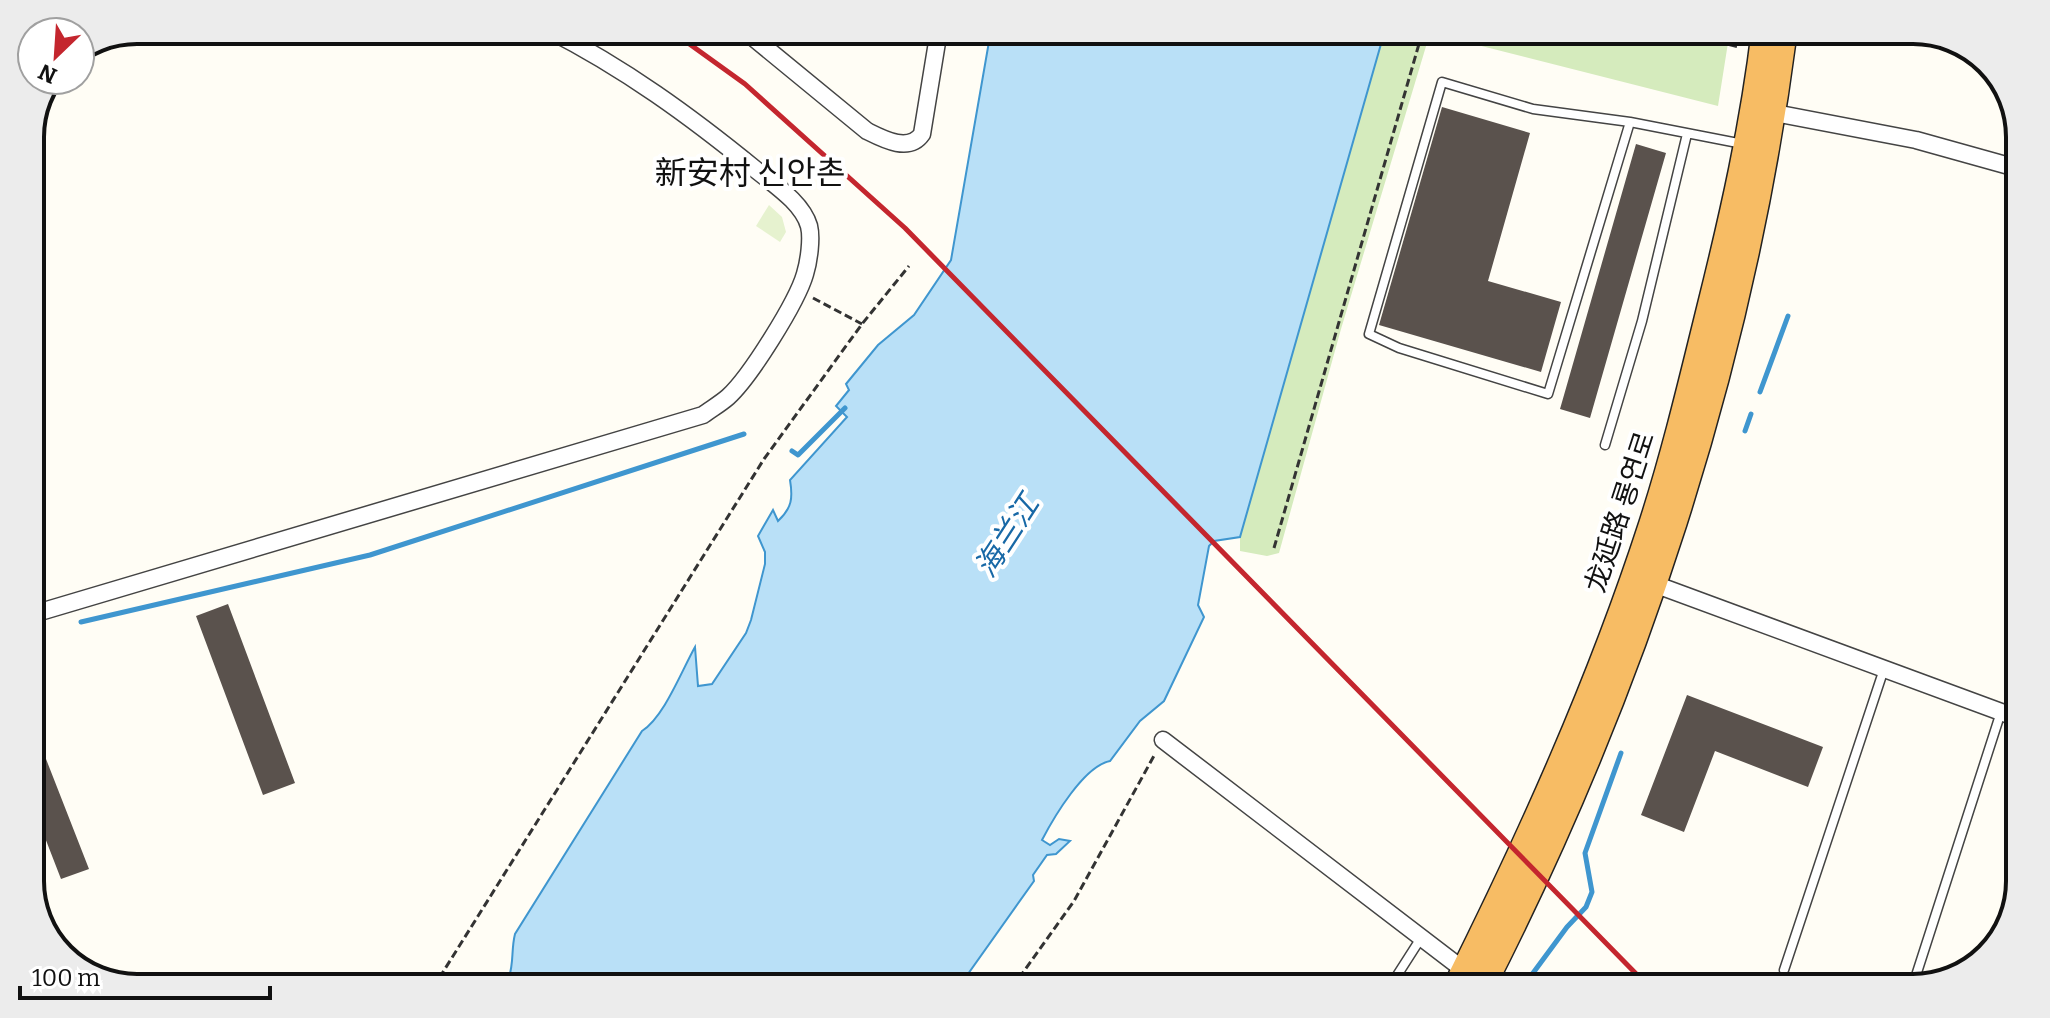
<svg xmlns="http://www.w3.org/2000/svg" width="2050" height="1018" font-family="Bitter,'Noto Sans SC','Noto Sans KR',serif">
<style>
.green{fill:#d5ebbd}
.pitch{fill:#e6f2cf}
.water{fill:#b9e0f7;stroke:#3f96cf;stroke-width:2}
.lines{fill:none;stroke-linecap:round;stroke-linejoin:round}
.stream{stroke:#3f96cf;stroke-width:5}
.building{fill:#5a524d}
.service-casing{stroke:#444;stroke-width:11}
.minor-casing{stroke:#444;stroke-width:19}
.trunk-casing{stroke:#222;stroke-width:29}
.path{stroke:#333;stroke-width:3;stroke-dasharray:8 4;stroke-linecap:butt}
.service{stroke:#fff;stroke-width:8}
.minor{stroke:#fff;stroke-width:16}
.trunk{stroke:#f7bc64;stroke-width:26}
.rail{stroke:#c4262e;stroke-width:5}
.labels{text-anchor:middle;dominant-baseline:central;stroke-width:8;stroke-linejoin:round;paint-order:stroke}
.street-label{font-size:28px;fill:#111;stroke:#fff}
.water-label{font-size:30px;font-style:italic;fill:#1768a6;stroke:#fff}
.quarter-label{font-size:32px;fill:#111;stroke:#fff}
.rim{fill:none;stroke:#111;stroke-width:4}
</style>
<rect width="100%" height="100%" fill="#fffdf5"/>
<path class="green" d="M1385 30H1730L1718 106 1430 33 1341 329 1279 553 1267 556 1240 551V537Z"/>
<path class="pitch" d="M769 205 782 217 786 232 780 242 756 226Z"/>
<path class="water" d="M991 30H1385L1240 537 1214 541 1209 546 1198 605 1204 617 1164 701 1140 721 1110 761C1084 766 1054 817 1042 840L1050 845 1059 839 1070 841 1056 854 1047 855 1033 875 1034 881 958 988H488L496 975 509 977C514 962 511 950 515 934L642 731C664 717 681 672 695 647L698 686 712 684 746 633 751 620 765 564V552L758 536 773 510 778 521C792 508 793 498 790 480L847 417 836 406 849 390 846 384 878 345 914 315 951 260Z"/>
<g class="lines">
<path class="stream" d="M1760 392 1788 316
M1745 431 1751 414
M792 451 798 455 845 408
M81 622 370 555 744 434
M1522 988 1567 927 1586 907 1592 892 1585 853 1621 753"/>
</g>
<path class="building" d="M1442 107 1530 133 1488 281 1561 302 1541 372 1379 325Z
M1636 144 1666 153 1590 418 1560 409Z
M228 604 295 783 263 795 196 616Z
M1687 695 1823 747 1808 787 1715 751 1684 832 1641 815Z
M30 718 89 869 61 879 30 799Z"/>
<g class="lines">
<g class="service-casing">
<path id="service" d="M1630 122 1548 394 1399 348 1369 334 1442 82 1533 109 1630 122 1743 144
M1605 445 1642 321 1687 134
M1784 970 1884 669
M1389 988 1421 938
M1912 988 2001 712"/>
</g>
<g class="minor-casing">
<path id="minor" d="M744 30 867 131C883 139 909 153 922 134L939 30
M1764 111 1916 140 2020 169
M1646 581 2020 719
M30 615 703 415C711 409 720 404 728 397 750 377 797 302 805 274 809 261 812 238 809 226 802 202 773 184 755 169 690 116 624 68 549 30
M1163 740 1465 971"/>
</g>
<g class="trunk-casing">
<path id="trunk" d="M1456 988C1531 838 1600 685 1652 525 1675 454 1692 382 1710 309 1733 217 1754 124 1765 30
M1481 988C1634 689 1741 363 1784 30"/>
</g>
<path class="path" d="M1671 30 1739 47
M813 298 862 324
M1274 548 1423 30
M433 988 764 459 862 324 909 266
M1012 988 1074 901 1155 754"/>
<use href="#service" class="service"/>
<use href="#minor" class="minor"/>
<use href="#trunk" class="trunk"/>
<path class="rail" d="M670 30 745 84 905 228 1650 988"/>
</g>
<g class="labels">
<g class="street-label">
<text transform="translate(1620 512) rotate(-72)">龙延路 룡연로</text>
</g>
<g class="water-label">
<text transform="translate(1007 536) rotate(-57)">海兰江</text>
</g>
<g class="quarter-label">
<text x="750" y="173">新安村 신안촌</text>
</g>
</g>
<path d="M0 0H2050V1018H0ZM137 44H1913A93 93 0 0 1 2006 137V881A93 93 0 0 1 1913 974H137A93 93 0 0 1 44 881V137A93 93 0 0 1 137 44Z" fill="#ececec" fill-rule="evenodd"/>
<path class="rim" d="M137 44H1913A93 93 0 0 1 2006 137V881A93 93 0 0 1 1913 974H137A93 93 0 0 1 44 881V137A93 93 0 0 1 137 44Z"/>
<g transform="translate(56 56) rotate(205)"><circle r="38" fill="#ffffff" stroke="#a0a0a0" stroke-width="2"/>
<path d="M0-6L14 30L0 20L-14 30Z" fill="#c4262e"/>
<text y="-12" font-size="22" font-weight="bold" text-anchor="middle" fill="#111111">N</text>
</g>
<path d="M20 986v12h250v-12" fill="none" stroke="#111111" stroke-width="4"/>
<text x="32" y="986" font-size="24" fill="#111111" stroke="#ffffff" stroke-width="6" paint-order="stroke">100 m</text>
</svg>
